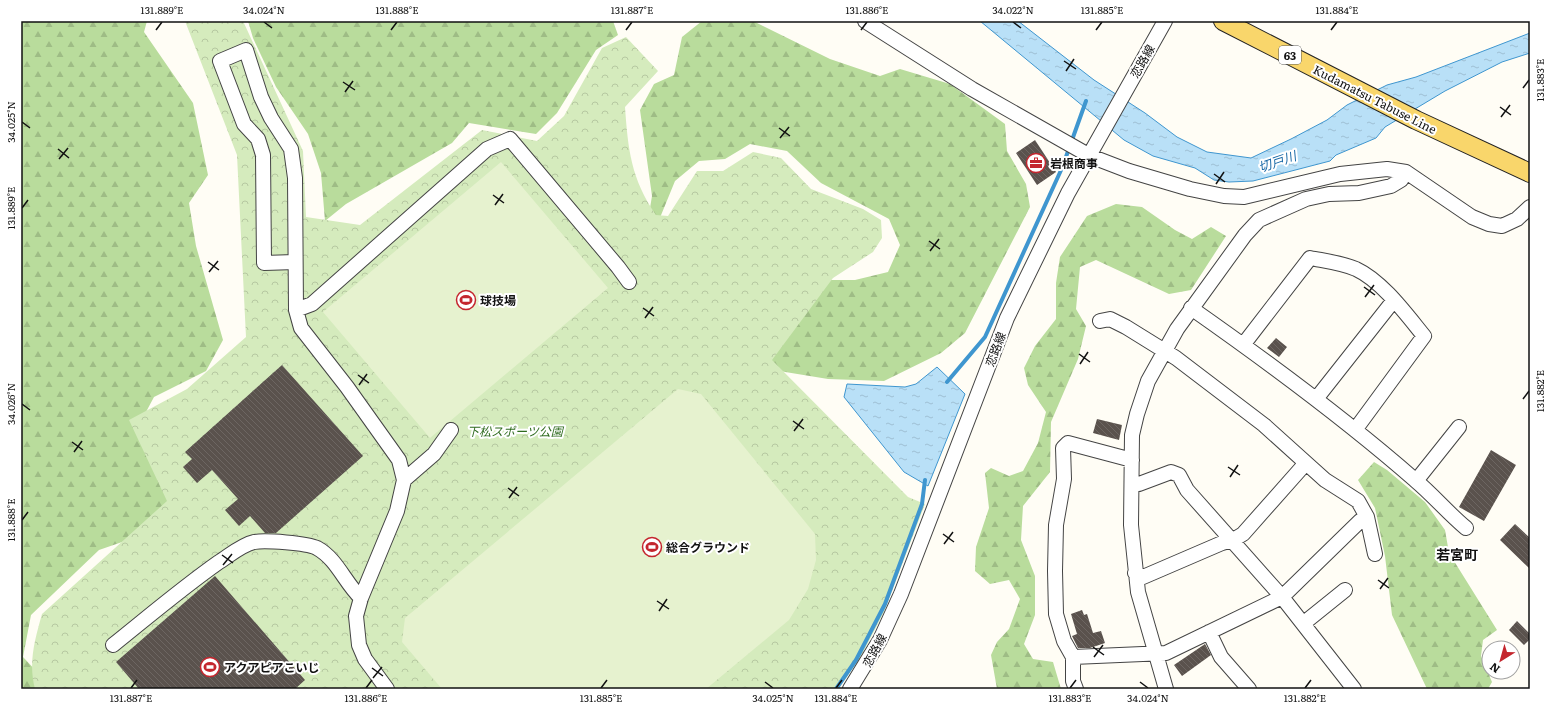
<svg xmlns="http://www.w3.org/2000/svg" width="1551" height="710" font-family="Literata,'Noto Sans JP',serif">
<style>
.forest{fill:url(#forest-firs)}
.park{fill:url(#park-crowns)}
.pitch{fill:#e6f2cf}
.water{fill:url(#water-ripples);stroke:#3f96cf}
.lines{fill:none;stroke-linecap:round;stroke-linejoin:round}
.stream{stroke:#3f96cf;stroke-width:4}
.building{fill:url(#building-back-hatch)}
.minor-casing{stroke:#444;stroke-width:16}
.major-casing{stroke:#222;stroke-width:20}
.minor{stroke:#fff;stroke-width:14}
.major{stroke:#f9d66b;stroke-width:18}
.ticks{fill:none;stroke:#111;stroke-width:1.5}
.labels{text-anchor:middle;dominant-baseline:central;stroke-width:4;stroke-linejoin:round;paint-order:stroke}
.shield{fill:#fff;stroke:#585858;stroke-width:1}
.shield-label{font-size:11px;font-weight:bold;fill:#111}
.street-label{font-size:12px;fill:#111;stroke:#fff}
.poi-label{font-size:12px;font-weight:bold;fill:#111;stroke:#fff;text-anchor:start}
.park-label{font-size:12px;font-style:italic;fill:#2f6b1f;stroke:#fff}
.water-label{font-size:13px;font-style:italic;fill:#1768a6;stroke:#fff}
.quarter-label{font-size:14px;font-weight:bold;fill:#111;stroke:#fff}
.neatline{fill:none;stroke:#111;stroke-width:1.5}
.ticks-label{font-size:10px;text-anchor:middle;fill:#111}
</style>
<defs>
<pattern id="forest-firs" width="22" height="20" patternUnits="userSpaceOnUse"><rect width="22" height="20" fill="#b9dc9c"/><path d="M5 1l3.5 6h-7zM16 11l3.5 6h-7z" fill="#9ebc85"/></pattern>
<pattern id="park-crowns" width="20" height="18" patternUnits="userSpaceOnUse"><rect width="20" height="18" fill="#d5ebbd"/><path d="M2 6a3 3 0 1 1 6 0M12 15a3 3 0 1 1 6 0" fill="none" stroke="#b6c8a1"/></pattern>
<pattern id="water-ripples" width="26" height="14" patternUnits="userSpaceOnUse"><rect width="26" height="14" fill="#b9e0f7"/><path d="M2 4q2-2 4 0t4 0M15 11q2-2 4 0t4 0" fill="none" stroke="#9ebfd3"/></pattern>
<pattern id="building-back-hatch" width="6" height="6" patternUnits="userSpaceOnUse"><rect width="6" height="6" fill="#5a524d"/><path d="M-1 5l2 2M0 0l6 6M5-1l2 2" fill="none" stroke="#6d6662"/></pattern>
</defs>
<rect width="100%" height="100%" fill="#fffdf5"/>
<path class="forest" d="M21 21H147L144 32 193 103 208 175 189 203 196 246 223 340 206 371 154 397 139 425 178 501 154 531 99 550 31 615 23 657 53 689H21Z
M248 21H613L618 35 596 50 557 113 536 134 469 123 452 143 346 204 325 221 321 173 308 134 276 87 253 38Z
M702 21H753L830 59 880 76 900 69 950 84 1005 124 1007 151 1026 184 1030 207 965 333 941 353 884 381 828 379 767 369 813 280H855L888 272 900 245 889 219 821 183 787 151 750 144 725 159 699 161 675 181 657 225 648 220 652 196 640 110 654 84 674 75 682 37Z
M1116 204 1142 207 1175 230 1192 239 1211 227 1226 236 1191 290 1169 294 1096 260 1080 267 1076 309 1086 326 1078 359 1051 422 1050 472 1023 506 1021 540 1035 576V615L1024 644 1033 659 1053 662 1061 689H997L991 655 997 642 1009 629 1020 599 1009 580 990 584 975 571 976 547 989 508 985 473 991 468 1009 476 1023 471 1038 443 1046 412 1028 385 1024 368 1035 346 1056 319V283L1060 257 1087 216Z
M1374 462 1387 470 1425 502 1445 530 1449 553 1497 630 1483 640 1481 656 1492 682 1488 689H1427L1392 615 1385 556 1375 508 1358 480Z"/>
<path class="park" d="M185 21H243L303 151 306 217 360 225 482 130 537 141 564 116 602 48 626 37 658 71 625 107C628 149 631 179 656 215L668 216 697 171H723L753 152 781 158 811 189 863 209 881 220 882 238 873 252 833 278 772 360 908 497 925 504 884 612 860 658 838 689H35C28 663 35 639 42 614L167 501 129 420 187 389 246 337 237 155Z"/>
<path class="pitch" d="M501 162 608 288 430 438 323 312Z
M678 389 701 394 815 534 816 560 808 589 789 620 706 689H442L402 642 405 618Z"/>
<path class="water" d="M980 21H1018L1094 80 1145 113 1177 137 1207 152 1251 158 1291 139 1327 120 1347 105 1387 85 1416 77 1530 33V53L1502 62 1445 91 1385 127 1376 138 1336 155 1330 161 1253 181 1229 182 1214 180 1195 168 1153 156 1124 140Z
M937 367 965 394 928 486 904 472 844 397 847 384 905 387 916 384Z"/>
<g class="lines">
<path class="stream" d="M947 382 985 337 1062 168 1086 101
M836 689 856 660 885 604 922 504 925 480"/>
</g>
<path class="building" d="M1035 140 1056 172 1037 185 1016 153Z
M1276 338 1287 347 1279 357 1267 348Z
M282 365 363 456 276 533H265L250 516 239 526 225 510 238 499 212 470 197 483 183 467 192 459 185 452Z
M1097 419 1122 425 1119 440 1093 433Z
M1491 450 1516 465 1484 521 1459 507Z
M1515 524 1530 538V569L1500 540Z
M215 576 305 680 295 689H139L116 662Z
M1082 610 1084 615 1087 614 1093 633 1101 631 1105 643 1090 648H1078L1072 636 1077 634 1071 614Z
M1517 621 1530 634V639L1524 645 1509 630Z
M1205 644 1211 655 1182 676 1174 665Z"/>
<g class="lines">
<g class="minor-casing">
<path id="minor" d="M865 21 972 89 1090 156 1129 171 1190 189 1224 196 1244 197 1340 174 1387 169 1406 172 1472 217 1489 224 1502 226 1517 219 1530 207
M295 262 264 263 263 155 258 139 244 124 220 61 246 50 261 97 271 118 291 149 295 178 296 310 301 328 347 387 399 460 404 480 397 511 361 598 356 616 359 645 365 659 387 689
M1191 308C1268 362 1344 418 1415 480 1433 495 1448 513 1466 528
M296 310 312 304 487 149 510 139 618 267 629 282
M1100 321 1110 319 1126 327 1176 358 1264 425 1325 480 1358 501 1367 517 1375 554
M1243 345 1310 258C1325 261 1342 263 1356 269 1382 281 1406 314 1424 336L1355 430
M1316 399 1394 300
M404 480 434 454 451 430
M1416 481 1459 427
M1132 484H1139L1171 472 1179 475 1187 490 1282 597 1354 689
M1135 573 1143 577 1222 543 1233 540 1243 534 1305 464
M1304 623 1345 590
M1209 632 1221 657 1249 689
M113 645C148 617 182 588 219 562 229 556 241 545 254 542 265 540 307 543 317 548 337 559 345 583 361 598
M1073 657 1166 653 1282 597 1360 521 1367 517
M850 689 880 640 901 594 1007 318 1068 193 1165 21
M1076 689 1073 681V657L1064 641 1056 614 1055 571 1056 525 1064 479 1063 448 1068 443 1132 460
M1166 689 1138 592 1131 525 1132 435 1137 414 1148 381 1177 329 1245 235 1259 220 1306 199 1329 194 1359 193 1391 186 1401 180 1406 172"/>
</g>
<g class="major-casing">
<path id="major" d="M1223 21 1416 120 1530 173"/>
</g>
<use href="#minor" class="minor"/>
<use href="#major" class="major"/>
</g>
<path class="ticks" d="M264 22 272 28M1013 22 1021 28M156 30 162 22M391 30 397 22M626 30 632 22M861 30 867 22M1096 30 1102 22M1331 30 1337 22M1064 61 1076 69M1066 71 1074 59M343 82 355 90M1523 88 1529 80M345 92 353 81M1500 107 1511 115M1501 117 1510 105M22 122 30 128M779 128 790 136M780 138 789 127M58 149 69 158M59 159 68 148M1214 174 1225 182M1216 184 1224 172M493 195 504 203M495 205 503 194M22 208 28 200M929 241 940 249M930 251 939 239M208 262 219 270M209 272 218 261M1364 287 1375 295M1365 297 1374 285M643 308 654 316M645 318 653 307M1079 354 1090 362M1080 364 1088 352M358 375 369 383M359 385 367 374M1523 399 1529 391M22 404 30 410M793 421 804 429M794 431 803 419M72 442 83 450M74 452 82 441M1228 467 1240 475M1230 477 1238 465M508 488 519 496M509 498 517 487M22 520 28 512M943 534 954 542M944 544 953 532M222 555 233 563M223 565 232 554M1378 580 1389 588M1380 589 1388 578M657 601 669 609M659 611 667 599M1093 647 1104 655M1094 657 1103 645M372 668 383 676M373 678 382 667M765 682 773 688M1140 682 1148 688M131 688 137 680M366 688 372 680M601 688 607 680M836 688 842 680M1070 688 1076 680M1305 688 1311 680"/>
<defs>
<g id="office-ring" transform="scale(1)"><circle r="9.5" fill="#fff" stroke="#c4262e" stroke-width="1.5"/><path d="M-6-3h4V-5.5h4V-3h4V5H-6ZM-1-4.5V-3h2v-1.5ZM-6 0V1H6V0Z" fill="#c4262e"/></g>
<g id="stadium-ring" transform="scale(1)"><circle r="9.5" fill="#fff" stroke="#c4262e" stroke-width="1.5"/><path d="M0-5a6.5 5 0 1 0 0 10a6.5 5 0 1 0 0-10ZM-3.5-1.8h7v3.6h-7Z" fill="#c4262e"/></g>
</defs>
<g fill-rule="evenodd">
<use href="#office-ring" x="1036" y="163"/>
<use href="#stadium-ring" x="466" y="300"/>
<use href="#stadium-ring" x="652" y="547"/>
<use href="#stadium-ring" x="210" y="667"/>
</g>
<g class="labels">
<rect class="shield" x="1279" y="46" width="22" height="18" rx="3"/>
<g class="shield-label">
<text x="1290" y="55">63</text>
</g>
<g class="street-label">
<text transform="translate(1142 61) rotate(-60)">恋路線</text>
<text transform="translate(1375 99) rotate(27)">Kudamatsu Tabuse Line</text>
<text transform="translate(995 349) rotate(-69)">恋路線</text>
<text transform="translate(874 650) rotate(-61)">恋路線</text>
</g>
<g class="poi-label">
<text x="1050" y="163">岩根商事</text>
<text x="480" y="300">球技場</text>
<text x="666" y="547">総合グラウンド</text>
<text x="224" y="667">アクアピアこいじ</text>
</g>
<g class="park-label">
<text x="515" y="431">下松スポーツ公園</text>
</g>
<g class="water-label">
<text transform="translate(1277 161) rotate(-19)">切戸川</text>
</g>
<g class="quarter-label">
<text x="1457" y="554">若宮町</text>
</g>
</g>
<rect width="1551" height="710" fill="none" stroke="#ffffff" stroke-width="44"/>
<g transform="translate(1501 660) rotate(217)"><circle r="19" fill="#ffffff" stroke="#a0a0a0"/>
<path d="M0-3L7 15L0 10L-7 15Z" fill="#c4262e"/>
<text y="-6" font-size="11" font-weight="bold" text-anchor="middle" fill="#111111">N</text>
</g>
<rect x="22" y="22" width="1507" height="666" class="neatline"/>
<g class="ticks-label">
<text x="162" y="14">131.889°E</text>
<text x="264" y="14">34.024°N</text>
<text x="397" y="14">131.888°E</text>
<text x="632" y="14">131.887°E</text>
<text x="867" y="14">131.886°E</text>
<text x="1013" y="14">34.022°N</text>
<text x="1102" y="14">131.885°E</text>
<text x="1337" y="14">131.884°E</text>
<text transform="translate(1540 80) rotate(-90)" y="4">131.883°E</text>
<text transform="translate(11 122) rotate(-90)" y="4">34.025°N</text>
<text transform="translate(11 208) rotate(-90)" y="4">131.889°E</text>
<text transform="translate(1540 391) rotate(-90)" y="4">131.882°E</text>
<text transform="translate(11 404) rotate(-90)" y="4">34.026°N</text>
<text transform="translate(11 520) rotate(-90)" y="4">131.888°E</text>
<text x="131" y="702">131.887°E</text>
<text x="366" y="702">131.886°E</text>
<text x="601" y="702">131.885°E</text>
<text x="773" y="702">34.025°N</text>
<text x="836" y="702">131.884°E</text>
<text x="1070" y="702">131.883°E</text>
<text x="1148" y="702">34.024°N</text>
<text x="1305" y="702">131.882°E</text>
</g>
</svg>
